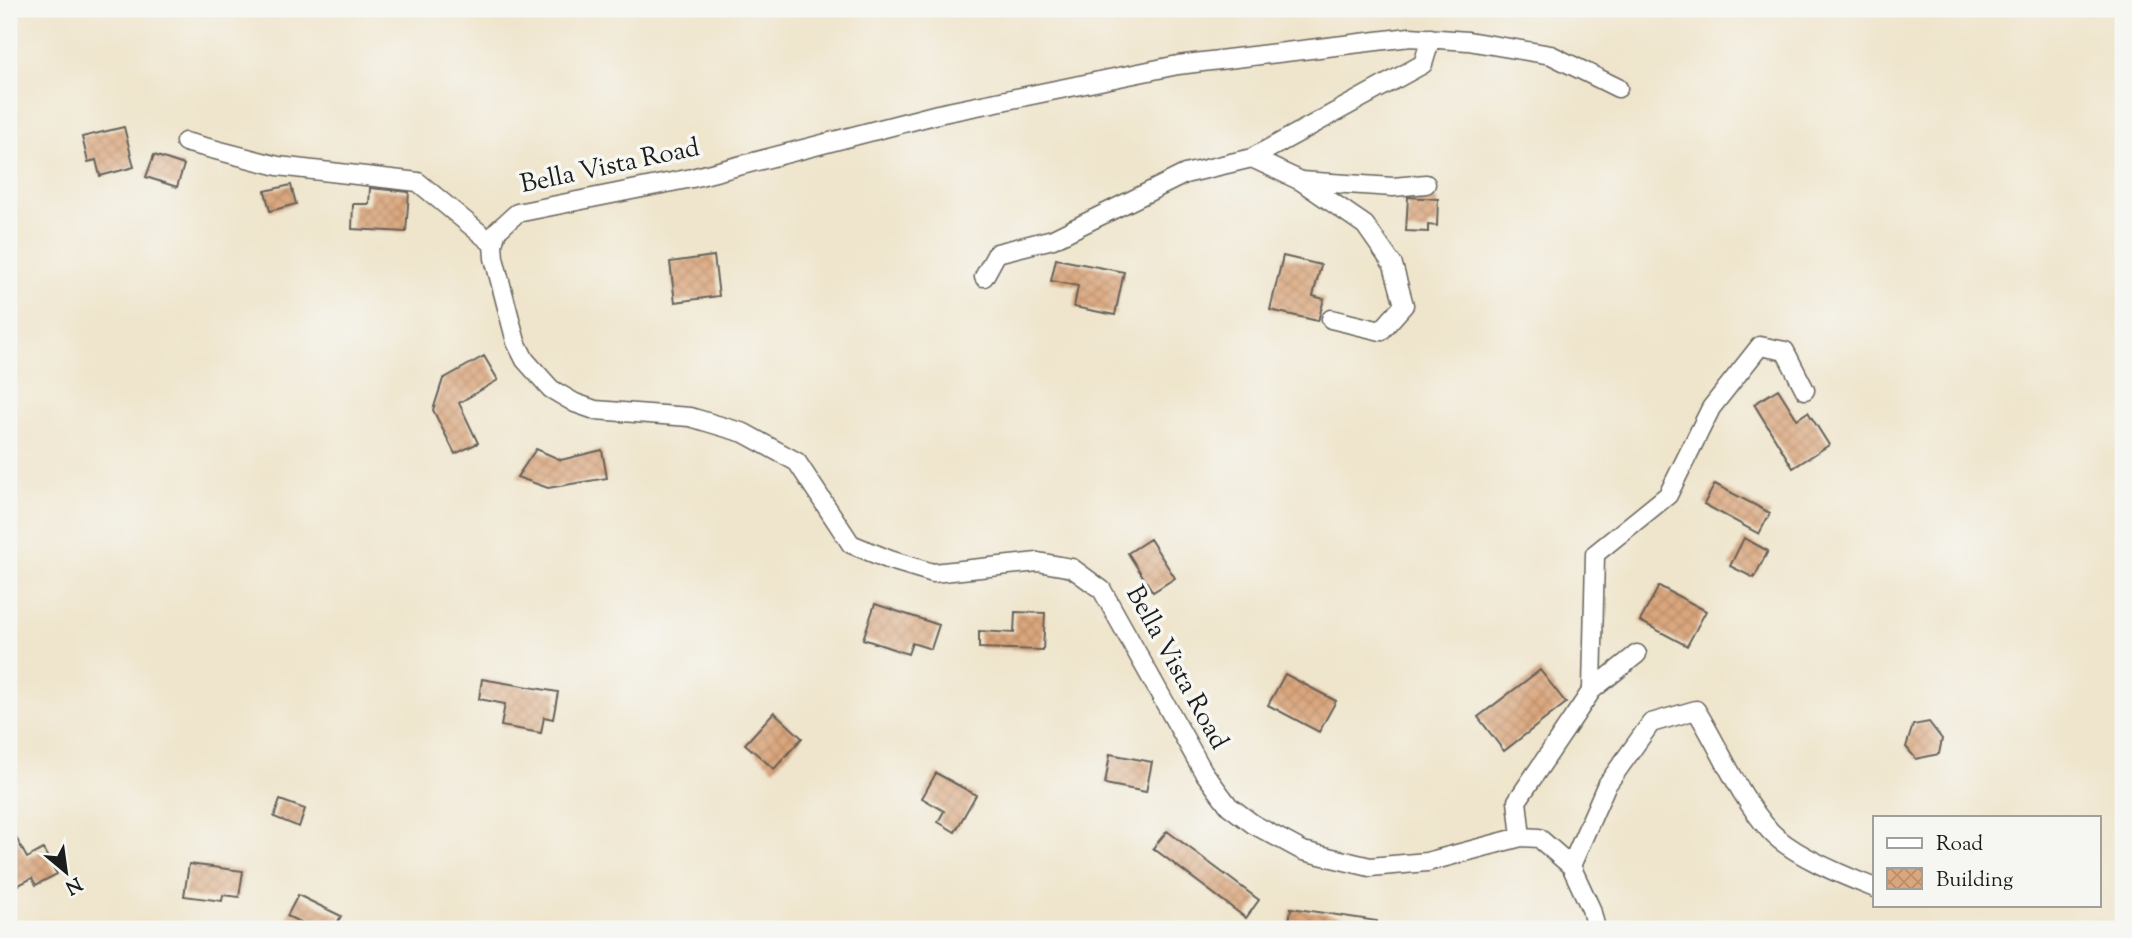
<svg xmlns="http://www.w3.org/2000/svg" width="2132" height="938" font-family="'Sorts Mill Goudy',serif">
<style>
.building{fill:url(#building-cross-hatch)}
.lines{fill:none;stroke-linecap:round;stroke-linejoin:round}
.minor-casing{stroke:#66625a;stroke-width:21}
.minor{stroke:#fff;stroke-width:18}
.labels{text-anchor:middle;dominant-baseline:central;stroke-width:7;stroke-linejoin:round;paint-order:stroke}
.street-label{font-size:26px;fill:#1c1c1c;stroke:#f6f6f2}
</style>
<defs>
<pattern id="building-cross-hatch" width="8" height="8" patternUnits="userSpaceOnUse" patternTransform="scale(1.75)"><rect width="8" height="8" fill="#daa67d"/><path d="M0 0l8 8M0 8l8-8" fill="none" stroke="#ba8e6b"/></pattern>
</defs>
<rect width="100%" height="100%" fill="#f6f6f2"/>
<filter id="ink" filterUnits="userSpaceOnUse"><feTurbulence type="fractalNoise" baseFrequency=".0143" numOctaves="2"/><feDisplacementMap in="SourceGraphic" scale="14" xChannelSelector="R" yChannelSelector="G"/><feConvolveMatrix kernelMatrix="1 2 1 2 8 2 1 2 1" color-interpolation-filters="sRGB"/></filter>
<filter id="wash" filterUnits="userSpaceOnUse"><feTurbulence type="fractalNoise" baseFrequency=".00686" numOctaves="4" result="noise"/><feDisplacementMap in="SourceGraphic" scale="28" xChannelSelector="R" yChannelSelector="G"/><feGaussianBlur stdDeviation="1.57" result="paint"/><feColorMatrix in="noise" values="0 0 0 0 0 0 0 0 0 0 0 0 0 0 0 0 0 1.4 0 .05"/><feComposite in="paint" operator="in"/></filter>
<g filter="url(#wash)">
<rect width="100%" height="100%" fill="#efe5cc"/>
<g id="blocks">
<path class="building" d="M124 127 134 167 100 176 96 160 88 162 82 137Z
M154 155 184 165 177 187 146 177Z
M291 185 296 204 270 211 265 191Z
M370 188 409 192 406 232 352 229 353 204H369Z
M1408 197 1438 199 1437 226 1428 225V232L1406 231Z
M714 256 719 296 675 302 670 262Z
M1283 256 1321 265 1313 296 1324 299 1318 321 1270 310Z
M1056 259 1124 272 1115 315 1074 307 1078 286 1051 281Z
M484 356 498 380 459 403 478 443 455 454 433 410 443 379Z
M1778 389 1797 419 1808 412 1829 445 1793 468 1754 404Z
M536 449 561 460 602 450 607 478 548 488 517 477Z
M1715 484 1770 513 1759 534 1704 504Z
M1744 538 1768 551 1754 578 1730 566Z
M1150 539 1175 578 1153 592 1128 553Z
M1659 586 1706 611 1687 646 1640 621Z
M875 604 939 625 931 649 912 643 908 654 863 639Z
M1015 612 1045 613 1043 650 979 648V631L1014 633Z
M1540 670 1566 703 1504 751 1478 717Z
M1285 674 1336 701 1319 732 1268 705Z
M482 679 558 692 553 719 544 717 541 733 501 726 505 704 479 699Z
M774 712 802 738 774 769 745 744Z
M1929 722 1942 739 1939 754 1916 759 1906 747 1913 725Z
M1110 754 1152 762 1146 792 1105 784Z
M936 773 976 795 955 832 938 822 944 811 922 798Z
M280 800 305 809 299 827 274 817Z
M9 825 27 858 43 849 57 874 36 885 32 878 9 890Z
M1167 831 1259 900 1246 918 1153 848Z
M189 864 243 871 239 897 223 895 222 901 184 896Z
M298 895 341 916 334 929H315L287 916Z
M1291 908 1377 921V929H1288Z"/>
</g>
</g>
<g filter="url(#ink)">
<use href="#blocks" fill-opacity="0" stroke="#66625a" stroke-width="2"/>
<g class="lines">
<g class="minor-casing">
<path id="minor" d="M185 142 278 166 418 182 493 244
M1252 158 1301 181 1393 187 1426 184
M1301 181 1365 225 1393 265 1404 305 1381 331 1331 319
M984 277 997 253 1053 239 1185 174 1252 158 1423 64 1431 38
M1592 690 1595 554 1668 495 1711 408 1760 346 1785 351 1805 390
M1521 837 1517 801 1592 690 1637 654
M1571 866 1606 786 1651 723 1696 710C1721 750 1738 795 1770 831 1792 855 1844 876 1875 888
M1596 929 1591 909 1571 866 1539 838 1521 837 1427 862 1370 867 1303 851 1253 824 1229 806 1203 771 1102 590 1072 568 1038 562 933 573 890 560 851 544 797 462 744 433 690 417 595 410 575 403 551 389 525 360 516 342 494 258 493 244 497 231 517 213 692 178 938 114 1178 65 1410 37 1468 41 1551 55 1618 88"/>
</g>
<use href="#minor" class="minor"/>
</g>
</g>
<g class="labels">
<g class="street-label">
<text transform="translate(610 167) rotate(-12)">Bella Vista Road</text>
<text transform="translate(1176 668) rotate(61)">Bella Vista Road</text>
</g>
</g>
<rect width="2132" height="938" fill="none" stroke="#f6f6f2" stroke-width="35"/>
<rect x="1873" y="816" width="228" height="91" fill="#f6f6f2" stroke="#9f9f9c" stroke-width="2"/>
<rect x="1887" y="838" width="35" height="10" fill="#ffffff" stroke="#9f9f9c" stroke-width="2"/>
<text x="1936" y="850" font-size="21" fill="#1c1c1c">Road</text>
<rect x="1887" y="868" width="35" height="21" fill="url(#building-cross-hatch)" stroke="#9f9f9c" stroke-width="2"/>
<text x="1936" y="886" font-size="21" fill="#1c1c1c">Building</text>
<g transform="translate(66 872) rotate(151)" stroke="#f6f6f2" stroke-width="5" paint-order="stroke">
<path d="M0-5L12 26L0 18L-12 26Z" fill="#1c1c1c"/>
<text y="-10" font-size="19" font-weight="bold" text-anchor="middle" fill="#1c1c1c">N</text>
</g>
</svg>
